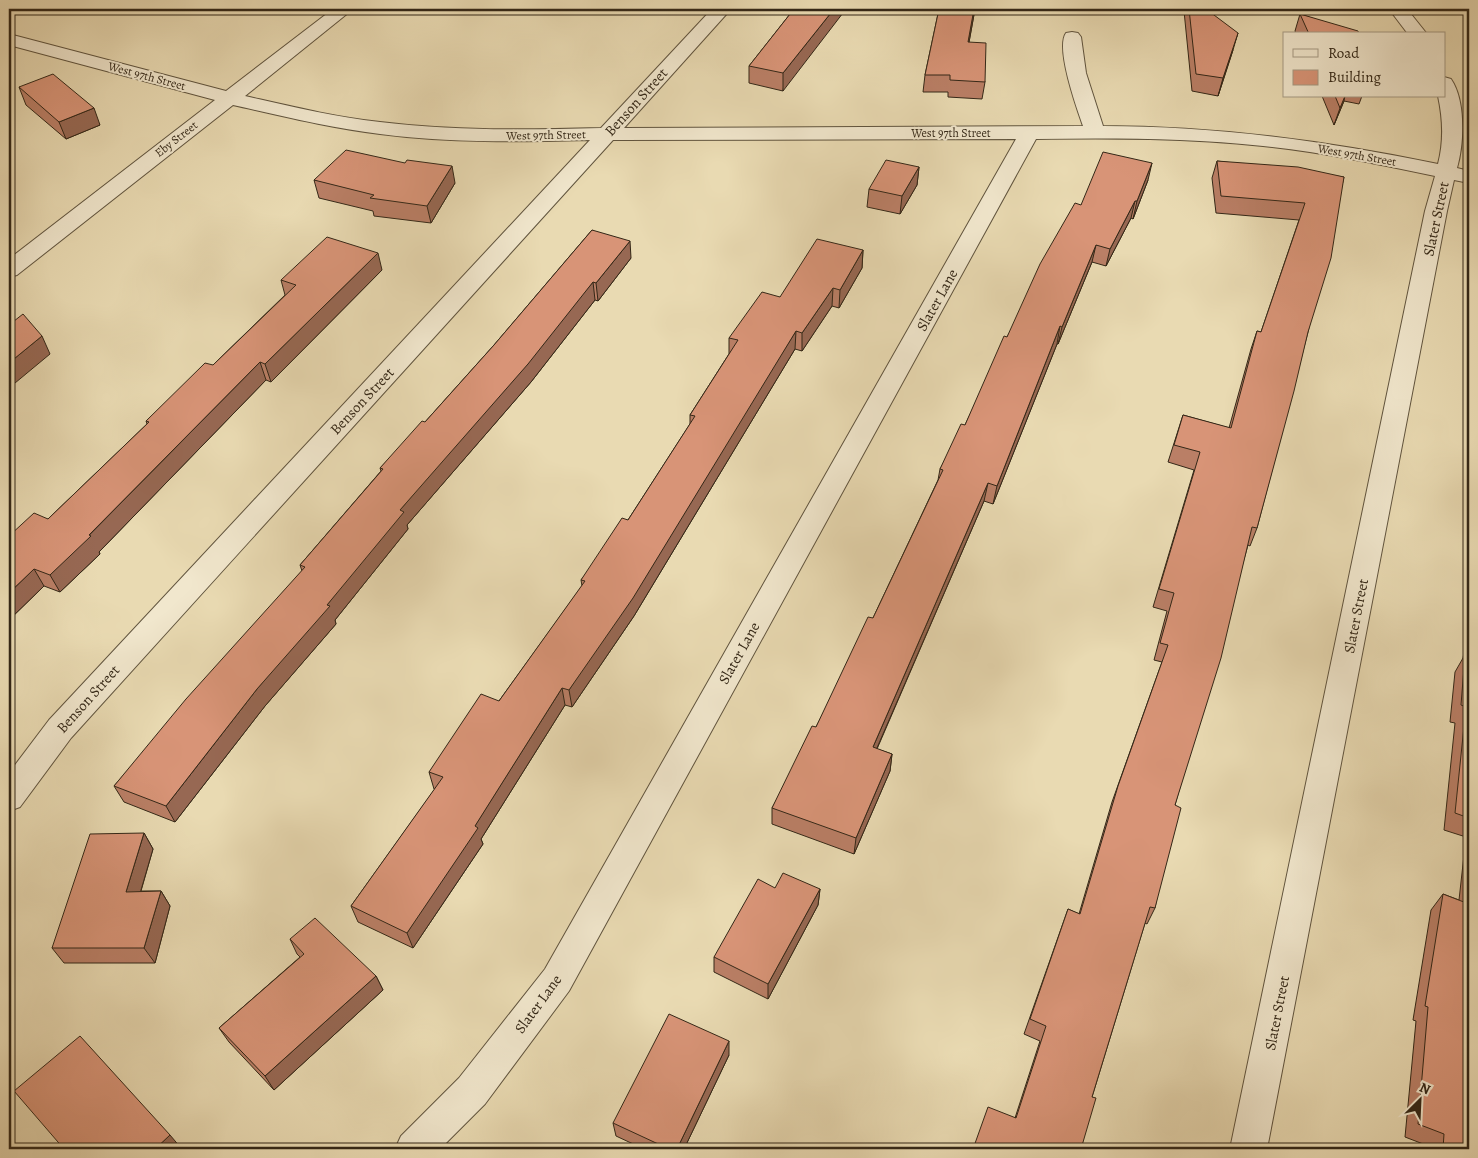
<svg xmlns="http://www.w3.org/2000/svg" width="1478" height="1158" font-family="Alegreya,serif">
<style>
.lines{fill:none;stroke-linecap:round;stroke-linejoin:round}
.minor-casing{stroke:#60543e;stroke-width:2}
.minor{fill:#f1e7cd;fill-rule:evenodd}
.wall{fill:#ba7f66;stroke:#332717}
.shaded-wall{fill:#976853;stroke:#332717}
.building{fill:#d89477;stroke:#332717}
.labels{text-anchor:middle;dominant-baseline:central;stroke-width:4;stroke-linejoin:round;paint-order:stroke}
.far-street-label{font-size:12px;fill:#332717;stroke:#f1e7cd}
.street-label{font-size:15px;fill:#332717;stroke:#f1e7cd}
</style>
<rect width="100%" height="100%" fill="#e9dab2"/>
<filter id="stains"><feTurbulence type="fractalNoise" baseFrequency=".004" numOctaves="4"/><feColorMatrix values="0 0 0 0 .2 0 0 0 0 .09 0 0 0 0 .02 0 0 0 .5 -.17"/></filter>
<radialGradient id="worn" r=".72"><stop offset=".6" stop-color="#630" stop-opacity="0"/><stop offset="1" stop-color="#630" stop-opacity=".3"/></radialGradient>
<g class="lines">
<g class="minor-casing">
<path id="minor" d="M333 9H353L245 96C289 106 334 117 380 122 453 131 527 130 601 128L712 9H731L624 128 1083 126C1077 109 1055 48 1066 33L1072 32 1078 33 1081 37 1086 73 1103 126C1216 126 1327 141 1438 164 1444 141 1443 119 1438 96H1444V77L1451 79C1466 101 1464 144 1457 168L1469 171V183L1454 180 1447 211 1267 1149H1230L1425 211 1435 176C1378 164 1321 152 1263 146 1188 138 1112 138 1036 139L569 991 485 1104 440 1149H395L401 1136 459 1078 545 969 1016 139 613 140 71 738 20 807 9 811V773L49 720 590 140C520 142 449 143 380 134 330 128 282 116 233 105L17 275 9 277V259L215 100 9 45V34L226 91Z
M1389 9H1407L1427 34H1408Z"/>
</g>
<use href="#minor" class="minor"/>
</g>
<path class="wall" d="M794 9 783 91 749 83V66Z
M939 9H975L969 42 985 82 982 99 948 97V92H923L925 75Z
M1184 9H1206L1233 50 1218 96 1192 91 1184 11Z
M1300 14 1359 34H1296L1295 31Z
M19 87 100 125 66 139 26 105Z
M1322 96H1362L1359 104 1344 101 1334 125Z
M1217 161 1344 177 1308 332 1257 528 1250 546 1248 545 1175 805 1155 908 1147 924 1145 923 1092 1097 1081 1149 1015 1118 1040 1041 1024 1034 1068 909 1079 914 1112 802 1162 662 1154 660 1167 611 1153 607 1194 470 1168 462 1183 415 1229 428 1251 349 1257 331 1261 332 1299 220 1216 213 1212 178Z
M919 167 917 185 900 214 867 207 869 189Z
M314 180 455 183 431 223 374 216 373 211 319 198Z
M1148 180 1133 219 1131 218 1106 266 1092 262 1058 344H1057L993 504 984 501 877 749 892 754 890 771 854 854 772 824V808L816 727 873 618 938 480 940 469 965 425 1007 337 1081 205Z
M592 230 631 258 598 301 595 300 531 382 407 525 408 529 335 620 336 624 265 706 175 822 124 802 114 786 302 571 300 565 381 471 380 468 425 422 494 345Z
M863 250 862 268 839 308 832 306 802 351 795 349 634 616 572 707 565 705 481 839 483 844 413 948 358 922 351 906 435 789H434L429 772 499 701 582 586 581 580 628 520 690 424V415L729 354V338L780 297Z
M382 270 271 382 266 380 99 552 100 554 60 592 44 586 9 620V536L48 519 147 424 146 421 213 365 285 295 281 280Z
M1469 624V1149H1430L1431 1147 1405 1137 1416 1021 1413 1020 1431 910 1443 894 1459 900 1466 837 1444 830 1455 723 1450 722 1455 672 1463 658Z
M144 833 153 849 141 891H161L170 906 155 963H64L52 948Z
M820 889 818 905 768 999 714 972V957Z
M290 939 376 976 383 990 274 1090 229 1042 219 1028 300 957 297 954Z
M729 1055 684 1149H644L616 1136 613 1123Z"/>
<path class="shaded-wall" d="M834 9H846L783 91V73Z
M974 9H975L966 59 968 42Z
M1238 33 1233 50 1218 96 1223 78Z
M1345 96 1344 101 1334 125 1340 108Z
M94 108 100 125 66 139 59 122Z
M1152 163 1148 180 1133 219 1137 201Z
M452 166 455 183 431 223 427 206Z
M919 167 917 185 900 214 902 196Z
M1135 201 1131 218 1106 266 1110 249Z
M630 241 631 258 598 301 596 283Z
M1096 245 1092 262 1058 344 1062 327Z
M863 250 862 268 839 308 840 290Z
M378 253 382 270 271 382 265 364Z
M593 282 595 300 531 382 407 525 408 529 335 620 336 624 265 706 175 822 166 806 257 689 327 605 400 510Z
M833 288 832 306 802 351V333Z
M1060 326 1057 344 993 504 997 486Z
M796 331 795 349 634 616 572 707 569 690Z
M42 336 50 354 9 388V363Z
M260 362 266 380 99 552 100 554 60 592 50 575Z
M988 483 984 501 870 764 873 747Z
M34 569 44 586 9 620V593Z
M562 688 565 705 481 839 483 844 413 948 407 933Z
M892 754 890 771 854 854 856 838Z
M144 833 153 849 136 907 126 892Z
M820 889 818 905 768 999V984Z
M161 891 170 906 155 963 144 948Z
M376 976 383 990 274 1090 265 1076Z
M729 1041V1055L684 1149H677Z
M170 1135 181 1148 180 1149H155Z"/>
<path class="building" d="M794 9H834L783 73 749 66Z
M939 9H974L968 42 986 43 985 82 950 80V75H925Z
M1189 9H1206L1238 33 1223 78 1196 74Z
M1300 14 1358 31 1359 34H1309Z
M53 74 94 108 59 122 19 87Z
M1335 96H1345L1340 108Z
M346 150 405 163 407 160 452 166 427 206 370 198 374 195 314 180Z
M1103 152 1152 163 1137 201H1135L1110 249 1096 245 1062 327 1060 326 997 486 988 483 873 747 892 754 856 838 772 808 812 726 816 727 868 617 873 618 943 470 940 469 961 424 965 425 1004 336 1007 337 1040 264 1075 203 1081 205Z
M886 160 919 167 902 196 869 189Z
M1217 161 1298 167 1344 177 1331 258 1308 332 1294 391 1257 528 1252 527 1221 658 1175 805 1181 808 1155 908 1150 907 1092 1097 1096 1098 1081 1149H973L988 1107 1016 1118 1046 1026 1030 1019 1068 909 1080 914 1118 786 1168 645 1160 643 1174 593 1159 589 1200 452 1174 445 1183 415 1231 428 1257 331 1261 332 1305 203 1221 196Z
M592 230 630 241 596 283 593 282 528 364 400 510 404 512 327 605 330 606 257 689 166 806 114 786 186 699 305 567 300 565 383 469 380 468 422 421 425 422 494 345Z
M327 237 378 253 265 364 260 362 89 535 91 536 50 575 34 569 9 593V536L34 513 48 519 149 422 146 421 205 363 213 365 296 285 281 280Z
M817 239 863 250 840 290 833 288 802 333 796 331 633 598 569 690 562 688 475 826 478 828 407 933 351 906 443 777 429 772 481 694 499 701 585 581 581 580 622 518 628 520 695 416 690 415 738 340 729 338 762 292 780 297Z
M23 314 42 336 9 363V325Z
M1465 655 1469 656V818L1455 813 1466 707 1461 705Z
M144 833 126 892 161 891 144 948H52L90 834Z
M783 873 820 889 768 984 714 957 758 879 775 888Z
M1443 894 1469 904V1149H1443L1444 1134 1418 1124 1428 1007 1425 1006Z
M315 918 376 976 265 1076 219 1028 304 954 290 939Z
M669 1014 729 1041 677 1149H669L613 1123Z
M80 1036 170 1135 155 1149H64L14 1091Z"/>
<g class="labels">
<g class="far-street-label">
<text transform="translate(147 76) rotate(15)">West 97th Street</text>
<text x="951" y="133">West 97th Street</text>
<text transform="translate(546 135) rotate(-1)">West 97th Street</text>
<text transform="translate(176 139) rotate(-38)">Eby Street</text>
<text transform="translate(1357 155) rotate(10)">West 97th Street</text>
</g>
<g class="street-label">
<text transform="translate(636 102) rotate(-48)">Benson Street</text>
<text transform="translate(1436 219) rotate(-78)">Slater Street</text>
<text transform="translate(937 300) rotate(-61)">Slater Lane</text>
<text transform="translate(362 401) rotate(-47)">Benson Street</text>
<text transform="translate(1356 616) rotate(-79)">Slater Street</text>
<text transform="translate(739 653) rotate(-61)">Slater Lane</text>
<text transform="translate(88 699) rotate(-48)">Benson Street</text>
<text transform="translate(538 1004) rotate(-54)">Slater Lane</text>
<text transform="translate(1277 1013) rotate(-79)">Slater Street</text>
</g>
</g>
<rect width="1478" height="1158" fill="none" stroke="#e9dab2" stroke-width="30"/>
<rect x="10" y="10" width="1458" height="1138" fill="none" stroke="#332717" stroke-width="2.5"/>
<rect x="15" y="15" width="1448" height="1128" fill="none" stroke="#332717"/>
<rect x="1283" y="32" width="162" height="65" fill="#f1e7cd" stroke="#a59a84"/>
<rect x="1293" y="49" width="25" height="8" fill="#f1e7cd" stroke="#a59a84"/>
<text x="1328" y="58" font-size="15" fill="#332717">Road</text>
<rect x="1293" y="70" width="25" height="15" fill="#d89477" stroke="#a59a84"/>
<text x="1328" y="82" font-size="15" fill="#332717">Building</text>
<g transform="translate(1420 1100) rotate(24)" stroke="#f1e7cd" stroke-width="4" paint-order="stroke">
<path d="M0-4L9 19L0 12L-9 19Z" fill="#332717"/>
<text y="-8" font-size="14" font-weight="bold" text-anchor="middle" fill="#332717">N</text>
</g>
<rect width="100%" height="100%" filter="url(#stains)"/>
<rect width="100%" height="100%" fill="url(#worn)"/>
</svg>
